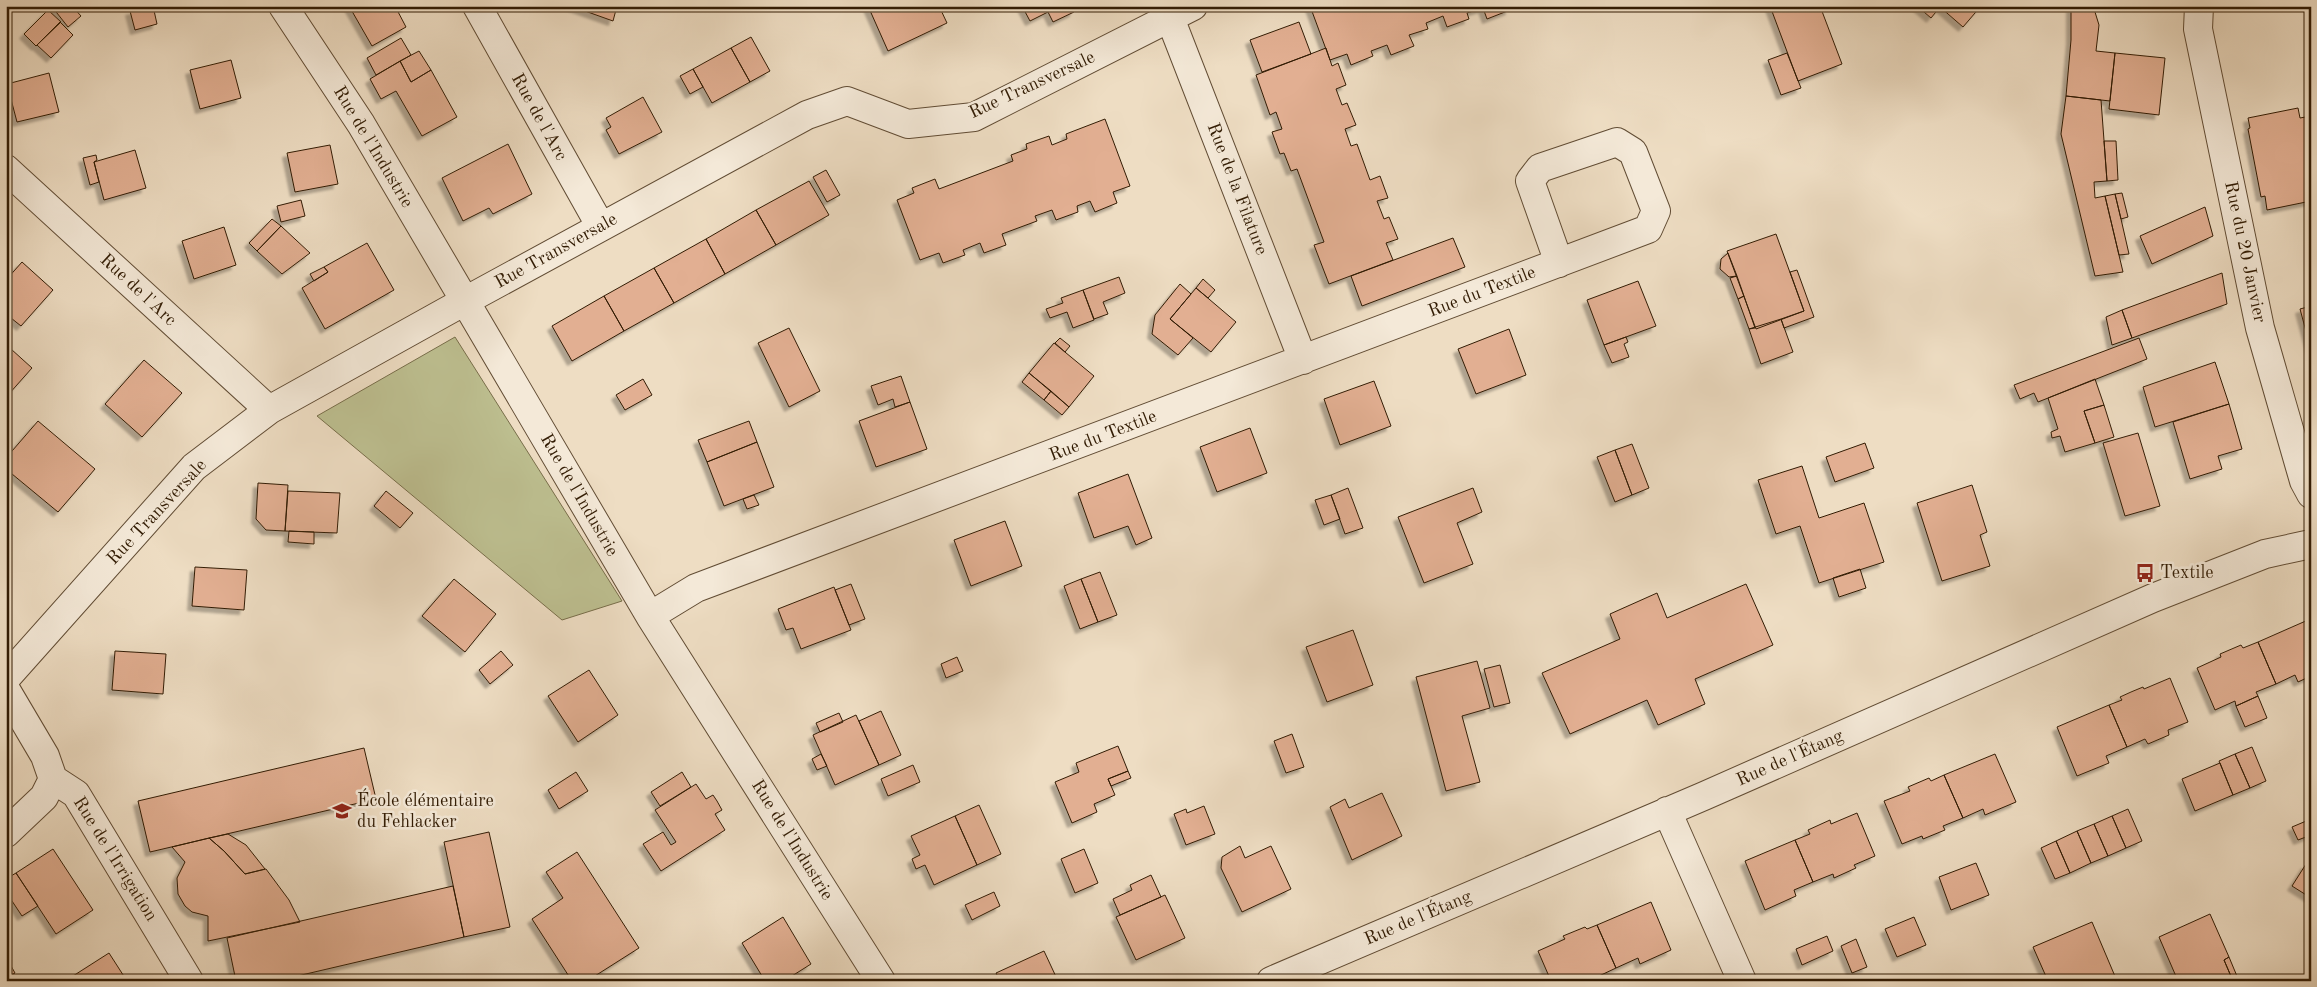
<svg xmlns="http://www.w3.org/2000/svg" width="2317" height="987" font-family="'Old Standard TT',serif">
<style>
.green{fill:#bdbf90;stroke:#786e4a}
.building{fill:#e2af92;stroke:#321c04;filter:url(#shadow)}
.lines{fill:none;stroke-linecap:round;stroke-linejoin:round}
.street-casing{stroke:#614c34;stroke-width:30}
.street{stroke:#f4e9d8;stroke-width:28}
.labels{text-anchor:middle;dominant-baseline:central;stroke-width:5;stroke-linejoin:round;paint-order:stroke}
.street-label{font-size:18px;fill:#321c04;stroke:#f4e9d8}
.poi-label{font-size:18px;fill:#321c04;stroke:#f4e9d8;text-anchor:start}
</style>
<defs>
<filter id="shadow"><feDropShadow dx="-4.5" dy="4.5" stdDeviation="1" flood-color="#0004"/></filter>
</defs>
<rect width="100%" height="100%" fill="#eeddc3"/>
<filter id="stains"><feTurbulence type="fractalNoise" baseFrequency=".004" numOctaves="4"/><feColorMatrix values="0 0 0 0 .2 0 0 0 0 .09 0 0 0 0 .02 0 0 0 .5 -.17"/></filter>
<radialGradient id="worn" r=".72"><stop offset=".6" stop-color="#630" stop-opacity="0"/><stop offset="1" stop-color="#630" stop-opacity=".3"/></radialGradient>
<path class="green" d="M455 337 622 601 562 620 317 416Z"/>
<path class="building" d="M55 6H72L81 16 68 27 53 8Z
M153 6 157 24 135 30 130 11Z
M349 6H395L406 27 372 46Z
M571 6H617L613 21Z
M868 6H939L947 23 888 51Z
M1022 6H1074V12L1053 22 1048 12 1030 21Z
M1310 6H1509L1510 10 1487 19 1483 8 1467 13 1469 19 1447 27 1443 16 1426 23 1428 29 1409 35 1414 46 1391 55 1387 45 1371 51 1373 56 1351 65 1347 54 1330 60Z
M1770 6H1820L1842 64 1798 81Z
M1917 6H1981L1963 27 1940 7 1931 18Z
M2071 6H2087L2095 12 2099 25 2096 51 2115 53 2110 101 2066 96 2071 40Z
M48 10 61 22 36 46 24 34Z
M60 22 73 35 51 58 37 45Z
M1299 22 1311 54 1262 72 1250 40Z
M751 37 770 71 750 82 731 48Z
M401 38 411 55 376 75 367 58Z
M731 48 750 82 712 103 693 69Z
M1326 48 1332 66 1338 63 1346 85 1336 89 1342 105 1347 103 1356 125 1345 129 1351 146 1357 144 1370 180 1380 176 1388 198 1377 201 1384 219 1389 217 1398 239 1386 243 1393 260 1329 284 1314 245 1324 242 1297 169 1291 171 1284 153 1280 154 1272 132 1282 129 1276 112 1270 115 1256 75Z
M419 51 431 70 411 82 400 61Z
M1787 53 1801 88 1781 95 1768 60Z
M2115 53 2165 58 2159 115 2109 109Z
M231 60 241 98 200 109 190 70Z
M400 61 411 82 431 70 457 117 422 136 396 91 381 99 370 79Z
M693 69 703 87 690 94 680 76Z
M49 73 59 112 17 122 7 84Z
M2066 96 2101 100 2107 181 2094 182 2095 198 2105 196 2123 272 2095 276 2061 134Z
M643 97 662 132 619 154 606 130 611 127 606 118Z
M2298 108 2300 118 2311 116V201L2267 210 2265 196 2261 197 2248 129 2250 128 2248 118Z
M1105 119 1130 186 1113 192 1117 203 1095 212 1090 201 1077 206 1078 212 1056 220 1052 210 1035 216 1037 221 1002 234 1006 245 984 253 980 243 963 250 965 255 943 263 939 253 920 260 897 200 914 193 912 188 935 179 939 189 1013 161 1011 155 1027 149 1026 144 1049 136 1052 145 1067 139 1066 134Z
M2104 141H2116L2118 180 2107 181Z
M508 144 532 194 493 214 489 208 463 221 442 178Z
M330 145 338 184 295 192 287 153Z
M135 150 146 188 104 200 94 162Z
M96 155 97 160 94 162 99 182 90 185 83 158Z
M826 170 840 195 827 202 813 177Z
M809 181 829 215 776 245 756 210Z
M2122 193 2128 217 2121 219 2115 194Z
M2115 194 2121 219 2129 254 2119 255 2105 196Z
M301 200 305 216 281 222 277 206Z
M2205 207 2213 236 2152 264 2140 236Z
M756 210 776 245 725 274 706 239Z
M272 219 281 226 257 251 249 243Z
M281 226 310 253 282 274 257 251Z
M224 227 236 265 194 279 182 241Z
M1776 234 1804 311 1756 329 1727 251Z
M1453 238 1465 267 1362 306 1351 276Z
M706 239 725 274 674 303 654 268Z
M367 243 394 290 325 329 302 288 328 272 324 267Z
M1728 253 1737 276 1729 277 1720 269 1721 259Z
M22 262 53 290 21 326 6 314V280Z
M324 267 328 272 314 281 310 274Z
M654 268 674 303 624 331 604 296Z
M1797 270 1814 317 1784 328 1781 319 1804 311 1790 272Z
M2222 273 2227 304 2132 338 2122 310Z
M1737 276 1744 296 1738 299 1730 278Z
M1119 277 1125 293 1103 302 1108 314 1094 319 1083 290Z
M1203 279 1215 290 1208 298 1196 288Z
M1638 281 1656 326 1604 345 1587 300Z
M1180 284 1191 294 1170 319 1193 338 1178 355 1152 334 1155 315Z
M1196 288 1236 322 1211 352 1170 319Z
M1083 290 1094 320 1073 328 1067 312 1050 318 1046 309 1063 303 1061 298Z
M604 296 624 331 572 361 552 326Z
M1744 296 1755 328 1749 329 1738 299Z
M2311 306V350L2300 309Z
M2122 310 2132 338 2112 345 2106 317Z
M1781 319 1793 352 1761 364 1749 329Z
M789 328 820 391 789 407 758 343Z
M1509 329 1526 375 1476 394 1458 349Z
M1626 337 1628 342 1624 344 1629 357 1612 363 1604 345Z
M1060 338 1070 346 1065 352 1055 343Z
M2139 338 2147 359 2038 402 2034 393 2020 399 2014 385Z
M1054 343 1094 376 1069 407 1029 373Z
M11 349 32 368 8 395 6 393V354Z
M144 360 182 393 142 437 105 404Z
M2215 362 2229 404 2155 427 2143 387Z
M1029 373 1051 391 1044 400 1022 382Z
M901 376 910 402 895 407 893 399 878 405 871 386Z
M643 379 652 395 625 410 616 395Z
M2095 379 2104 405 2084 411 2095 443 2065 452 2060 436 2052 438 2051 432 2058 429 2048 398Z
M1374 381 1391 426 1340 445 1324 399Z
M1051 391 1069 407 1062 415 1044 400Z
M910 402 927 449 876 467 859 421Z
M2229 404 2242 449 2218 456 2222 469 2190 479 2173 422Z
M2104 405 2114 437 2095 443 2084 411Z
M38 421 95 469 58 512 6 469V458Z
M749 421 757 442 707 462 698 440Z
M1250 428 1267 473 1217 492 1200 447Z
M2138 433 2160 506 2125 516 2103 443Z
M757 442 774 487 724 506 707 462Z
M1865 443 1874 468 1835 482 1826 457Z
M1632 444 1649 488 1632 495 1615 450Z
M1615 450 1632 495 1615 502 1597 457Z
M1802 466 1819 518 1864 503 1884 562 1819 583 1800 526 1776 534 1758 480Z
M1128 474 1152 538 1136 545 1128 526 1094 538 1078 493Z
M258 483 288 485 285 531 266 530 256 519Z
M1972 485 1987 532 1980 535 1990 566 1942 581 1917 503Z
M1348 488 1363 528 1345 534 1331 495Z
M1473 488 1482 512 1457 523 1473 564 1424 583 1398 517Z
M288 491 340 493 337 533 285 531Z
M386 491 413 513 400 528 374 506Z
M754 495 759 505 747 509 743 499Z
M1331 495 1340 519 1324 525 1315 500Z
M1005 521 1022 566 971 586 954 540Z
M289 531 314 532V544L288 542Z
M195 567 247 570 244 610 192 606Z
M1860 569 1866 588 1839 597 1833 578Z
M1100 572 1117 615 1098 622 1081 579Z
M454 579 496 614 465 652 422 616Z
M1081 579 1098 622 1080 629 1064 586Z
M851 584 865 619 849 625 835 590Z
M1746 584 1773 645 1695 679 1705 704 1658 725 1647 700 1570 734 1542 673 1620 639 1610 614 1657 593 1667 618Z
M834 587 851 630 801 649 793 628 786 630 778 609Z
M2308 620 2311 627V676L2298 682 2295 675 2276 684 2258 642Z
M1353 630 1373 685 1327 702 1306 647Z
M2258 642 2276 684 2256 692 2258 696 2236 706 2235 701 2215 710 2197 668 2221 657 2220 654 2241 645 2243 648Z
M115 651 166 654 163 694 112 690Z
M501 651 513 665 490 684 479 670Z
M957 657 963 671 946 678 941 664Z
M1477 661 1490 708 1462 716 1480 782 1446 791 1416 677Z
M1500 665 1510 703 1494 707 1484 669Z
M589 670 618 715 578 742 548 696Z
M2170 678 2188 722 2168 730 2169 735 2148 744 2145 739 2127 747 2109 705 2122 700 2120 697 2131 692 2143 687 2144 689Z
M2258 696 2267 718 2245 727 2236 706Z
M2109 705 2127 747 2106 756 2109 763 2077 776 2057 727Z
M881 711 901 755 879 765 859 721Z
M839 713 843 722 820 732 816 723Z
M856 715 879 765 835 785 813 735Z
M1292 734 1304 767 1286 773 1274 741Z
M1118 746 1128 771 1108 779 1115 795 1094 804 1097 812 1072 823 1055 782 1079 772 1076 763Z
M2252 747 2266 781 2250 788 2235 754Z
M364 748 376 799 150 852 138 801Z
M821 754 827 766 817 770 812 759Z
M1995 754 2016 802 1985 815 1983 809 1963 818 1944 775Z
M2235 754 2250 788 2233 795 2219 761Z
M2220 763 2233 795 2195 811 2182 779Z
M913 765 920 782 888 796 881 779Z
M1128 771 1131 778 1111 786 1108 779Z
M576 772 588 791 559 809 548 790Z
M682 772 691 787 660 806 651 792Z
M1944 775 1963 818 1943 826 1945 830 1923 839 1922 836 1902 844 1884 801 1910 791 1908 787 1929 778 1931 781Z
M696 784 706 799 713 795 717 801 722 810 715 814 725 830 661 871 643 844 663 832 671 845 676 842 655 810Z
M1382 793 1402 836 1352 860 1330 807 1345 799 1349 808Z
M979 805 1001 854 977 865 955 816Z
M1204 806 1215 834 1186 845 1174 814 1186 809 1187 813Z
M2128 809 2142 841 2126 848 2112 816Z
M1857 813 1875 856 1854 865 1856 868 1834 878 1833 874 1813 882 1795 840 1810 834 1808 830 1830 820 1831 824Z
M955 816 977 865 934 885 925 865 916 869 912 859 920 855 911 836Z
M2112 816 2126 848 2108 856 2094 824Z
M2311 819V835L2298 840 2292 827Z
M2094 824 2108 856 2091 863 2077 831Z
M2077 831 2091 863 2070 873 2056 841Z
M489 832 510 927 464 937 444 842Z
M228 834 246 845 265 869 245 874 224 851 209 838Z
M209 838 224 851 245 874 266 869 289 900 300 922 208 941V916L192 912 185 906 178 894 177 878 185 862 172 847Z
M1795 840 1813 882 1794 890 1796 896 1765 910 1745 861Z
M2056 841 2070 873 2055 879 2041 848Z
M1240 846 1245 858 1271 846 1291 889 1242 912 1221 868 1222 857Z
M53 849 93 910 56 934 16 873Z
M1084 849 1098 883 1075 893 1061 859Z
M577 852 639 948 587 981H572L532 919 563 898 546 872Z
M1976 863 1989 895 1951 910 1939 877Z
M2306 864 2311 867V898L2292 886Z
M16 873 38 906 22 916 6 892V879Z
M1151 875 1161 897 1120 915 1113 899 1132 890 1130 885Z
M453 886 464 937 276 981H236L227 938Z
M994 892 1000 906 972 920 965 905Z
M1165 895 1185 938 1136 960 1116 917Z
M1651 902 1671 950 1640 964 1638 958 1616 968 1597 925Z
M2210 914 2229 957 2224 960 2233 981H2178L2159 937Z
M783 917 811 964 784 981H765L742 943Z
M1914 917 1926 945 1897 957 1885 929Z
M2092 922 2117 981H2048L2033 947Z
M1597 925 1616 968 1599 976 1600 979 1597 981H1551L1538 951 1565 939 1563 936 1585 927 1587 929Z
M1827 936 1833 951 1802 965 1796 949Z
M1856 939 1867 967 1852 973 1841 946Z
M1044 951 1058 981H1000L996 973Z
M109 953 127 981H76L73 976Z
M6 957 15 973 9 976 11 981H6Z
M2229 957 2239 981H2233L2224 960Z"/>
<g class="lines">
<g class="street-casing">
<path id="street" d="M283 6 361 124 650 616 881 981
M477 6 601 227
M2199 6 2198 29 2260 328 2304 481 2311 494
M1170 18 1303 360
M6 169 269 410
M650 616 696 588 1648 229 1656 211 1633 152 1617 142 1540 168 1530 181 1559 263
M6 678 194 467 269 410 465 301 807 115 847 101 908 124 974 117 1193 6
M6 690 45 756 53 779 76 794 189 981
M1667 811 1742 981
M6 833 44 797 53 779
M1271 981 1704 796 2153 598 2265 554 2311 544"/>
</g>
<use href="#street" class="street"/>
</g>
<defs>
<g id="bus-bare" transform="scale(1.5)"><path d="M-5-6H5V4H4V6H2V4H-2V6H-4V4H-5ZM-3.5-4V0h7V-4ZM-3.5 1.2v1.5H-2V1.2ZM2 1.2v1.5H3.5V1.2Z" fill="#8f2418" stroke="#f4e9d8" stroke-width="2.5" paint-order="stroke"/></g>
<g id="school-bare" transform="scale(1.5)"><path d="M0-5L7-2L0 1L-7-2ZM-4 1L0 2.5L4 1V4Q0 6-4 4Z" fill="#8f2418" stroke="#f4e9d8" stroke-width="2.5" paint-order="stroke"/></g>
</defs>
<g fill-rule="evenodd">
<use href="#bus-bare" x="2145" y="573"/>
<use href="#school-bare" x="342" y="811"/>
</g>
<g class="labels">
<g class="street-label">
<text transform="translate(1032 85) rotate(-25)">Rue Transversale</text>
<text transform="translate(539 117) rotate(61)">Rue de l'Arc</text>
<text transform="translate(373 147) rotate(59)">Rue de l'Industrie</text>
<text transform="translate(1237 189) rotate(69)">Rue de la Filature</text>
<text transform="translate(556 251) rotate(-29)">Rue Transversale</text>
<text transform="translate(2245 252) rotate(78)">Rue du 20 Janvier</text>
<text transform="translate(138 290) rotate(43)">Rue de l'Arc</text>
<text transform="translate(1482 292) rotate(-21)">Rue du Textile</text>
<text transform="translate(1103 436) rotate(-21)">Rue du Textile</text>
<text transform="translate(579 495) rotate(60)">Rue de l'Industrie</text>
<text transform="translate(157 512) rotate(-47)">Rue Transversale</text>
<text transform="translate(1790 758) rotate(-24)">Rue de l'Étang</text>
<text transform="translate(792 840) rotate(58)">Rue de l'Industrie</text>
<text transform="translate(115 859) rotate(58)">Rue de l'Irrigation</text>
<text transform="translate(1418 918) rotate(-23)">Rue de l'Étang</text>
</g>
<g class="poi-label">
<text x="2160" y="573">Textile</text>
<text x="357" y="801">École élémentaire<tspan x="357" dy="21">du Fehlacker</tspan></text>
</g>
</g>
<rect width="2317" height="987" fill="none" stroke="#eeddc3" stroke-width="25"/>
<rect x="8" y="8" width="2302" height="972" fill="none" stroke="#321c04" stroke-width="2.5"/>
<rect x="12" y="12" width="2292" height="962" fill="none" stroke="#321c04"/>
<rect width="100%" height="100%" filter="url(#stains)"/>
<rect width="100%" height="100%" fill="url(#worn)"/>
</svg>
